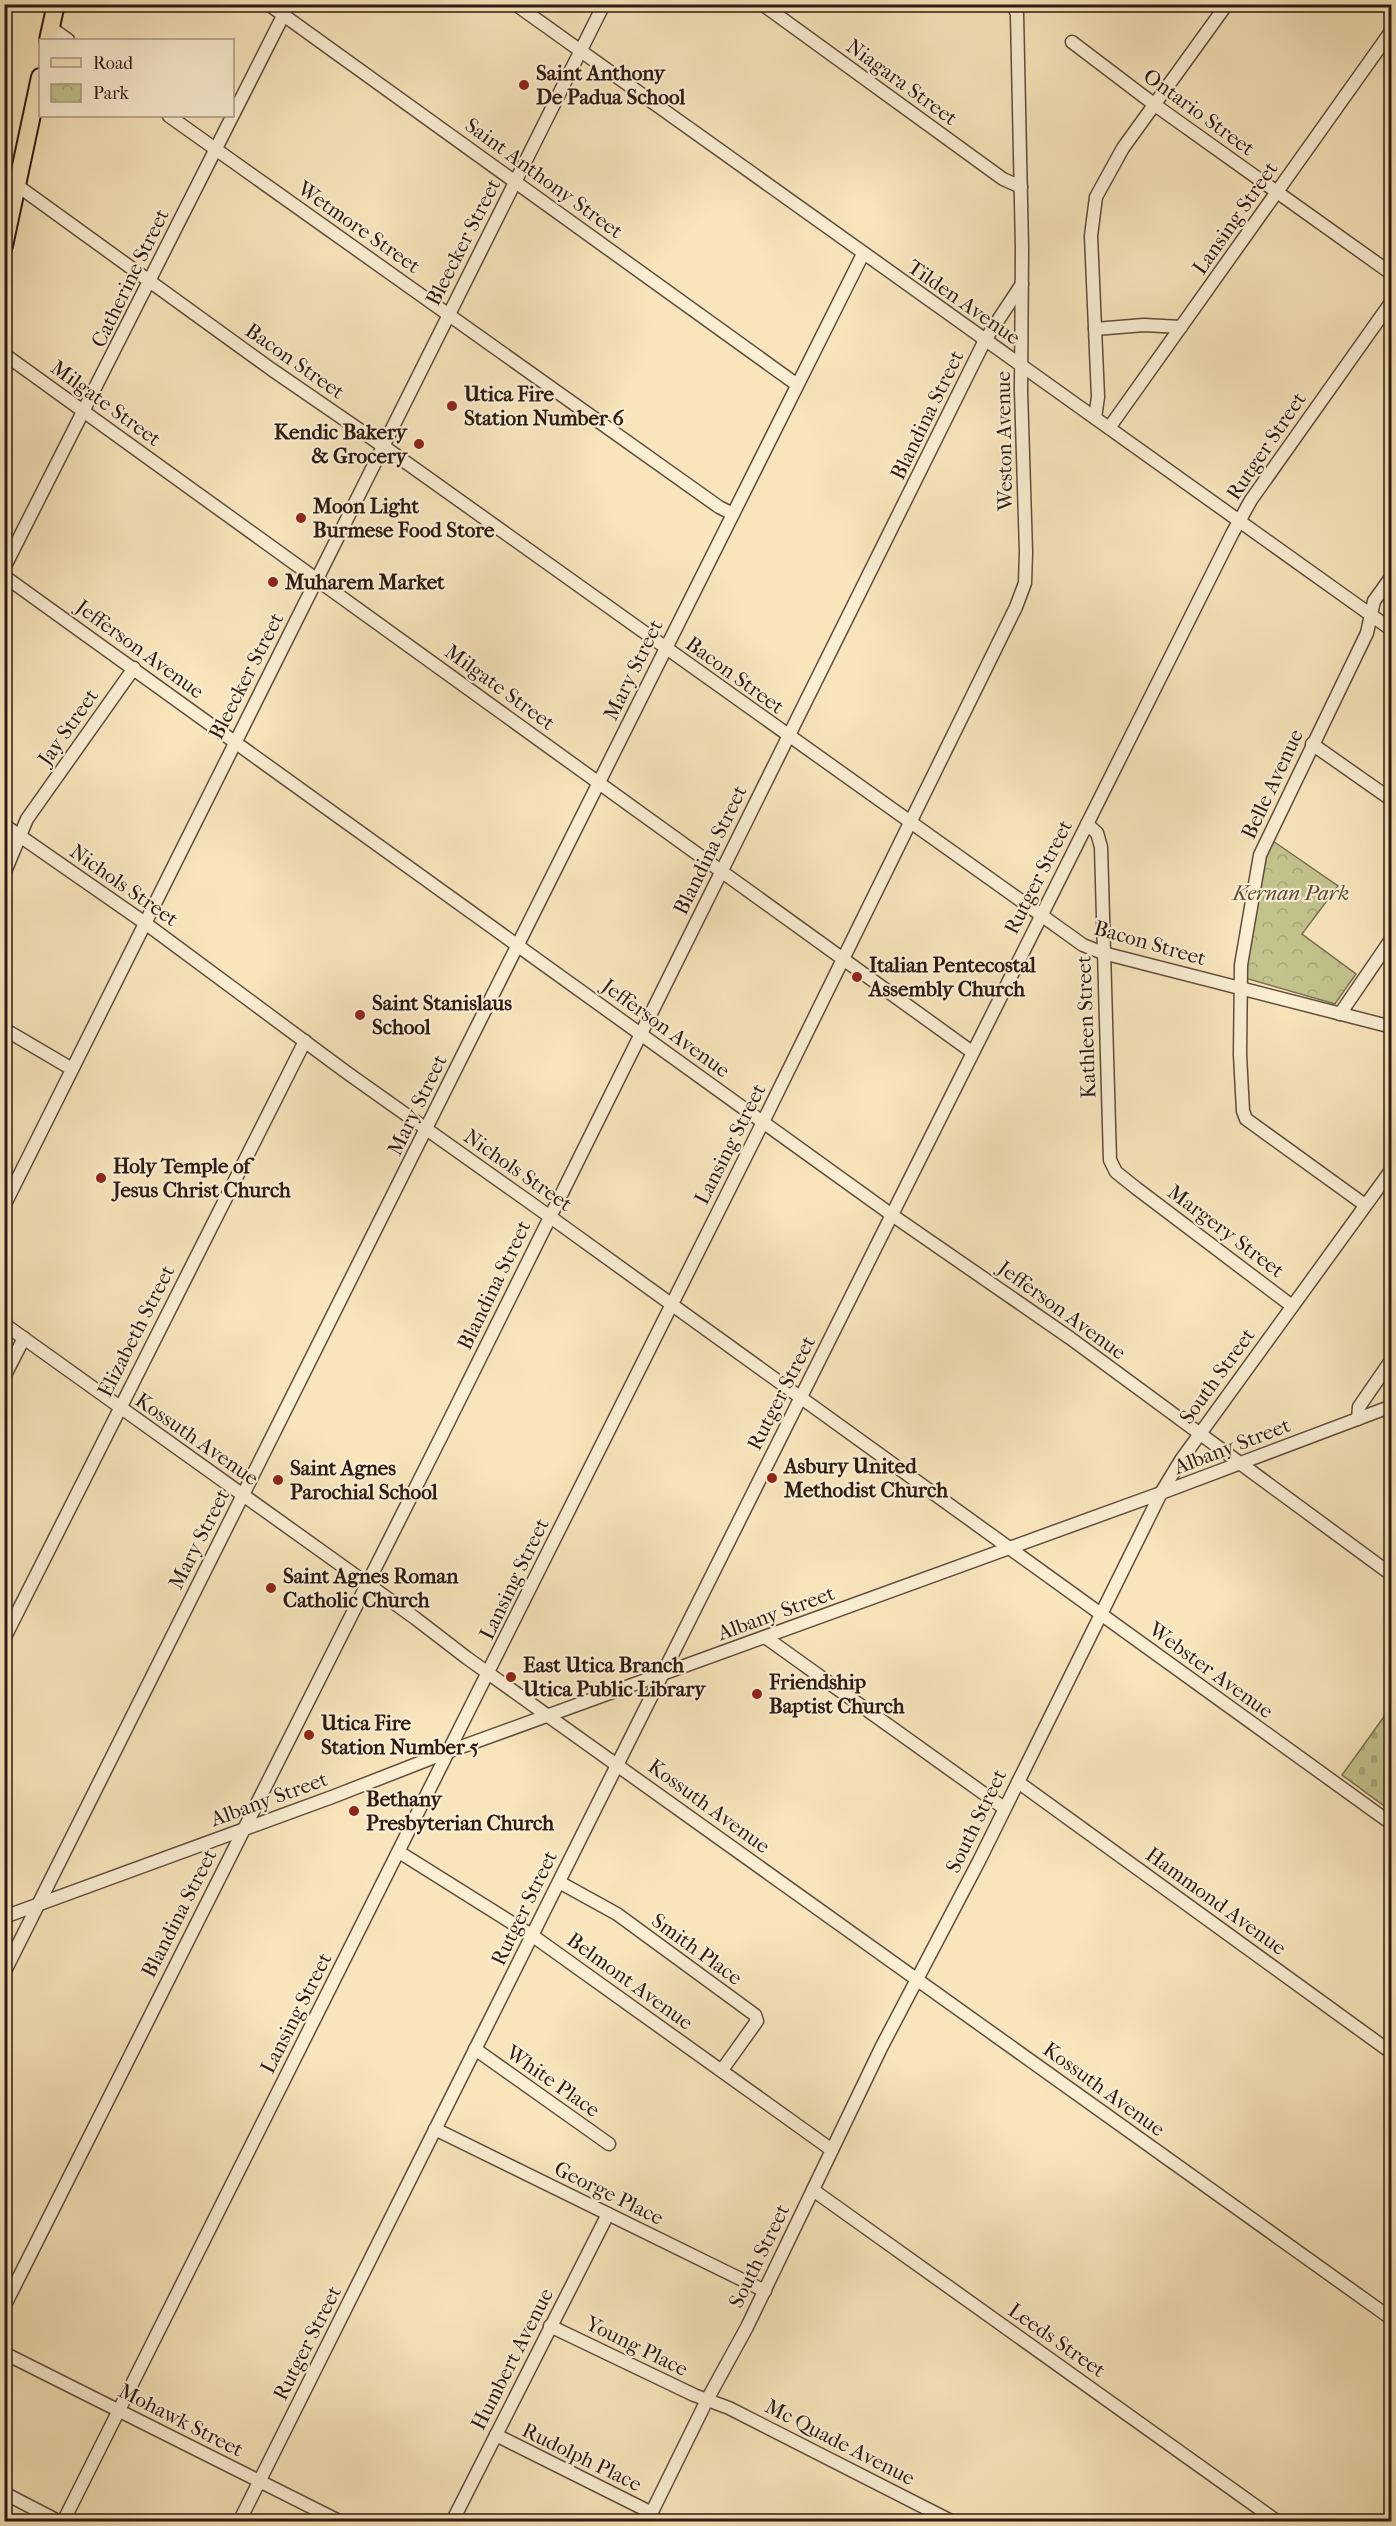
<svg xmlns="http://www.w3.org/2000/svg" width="1396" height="2526" font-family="'IM FELL French Canon',serif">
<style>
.cemetery{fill:url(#cemetery-stones);stroke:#786e50;stroke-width:1.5}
.park{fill:url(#park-crowns);stroke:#786e50;stroke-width:1.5}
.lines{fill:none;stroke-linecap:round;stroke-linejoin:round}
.minor-casing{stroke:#604d3d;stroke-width:15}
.major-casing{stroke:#2d1a13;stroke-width:20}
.minor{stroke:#faeed3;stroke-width:12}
.major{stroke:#f8e5bc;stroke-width:16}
.poi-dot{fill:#8f2418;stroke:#faeed3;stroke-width:2}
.labels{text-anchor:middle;stroke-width:4.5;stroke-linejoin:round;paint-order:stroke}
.poi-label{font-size:21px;font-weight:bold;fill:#2d1a13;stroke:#faeed3;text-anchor:start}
.street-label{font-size:21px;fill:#2d1a13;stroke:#faeed3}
.park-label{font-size:21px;font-style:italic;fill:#5a4d38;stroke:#faeed3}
</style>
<defs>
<pattern id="cemetery-stones" width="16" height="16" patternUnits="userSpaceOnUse" patternTransform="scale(1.5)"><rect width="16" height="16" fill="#c2c38d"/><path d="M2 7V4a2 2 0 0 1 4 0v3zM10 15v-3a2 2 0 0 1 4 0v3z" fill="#a7a779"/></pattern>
<pattern id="park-crowns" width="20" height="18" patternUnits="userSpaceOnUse" patternTransform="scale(1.5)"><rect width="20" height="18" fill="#c2c38d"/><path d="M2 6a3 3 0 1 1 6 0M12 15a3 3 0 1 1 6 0" fill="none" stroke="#a7a779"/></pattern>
</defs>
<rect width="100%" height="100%" fill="#f8e5bc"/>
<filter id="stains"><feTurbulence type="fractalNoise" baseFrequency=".00333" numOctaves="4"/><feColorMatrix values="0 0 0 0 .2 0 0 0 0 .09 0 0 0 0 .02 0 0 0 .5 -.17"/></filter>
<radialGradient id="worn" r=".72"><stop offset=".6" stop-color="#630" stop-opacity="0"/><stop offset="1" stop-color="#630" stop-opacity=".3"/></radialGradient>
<path class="cemetery" d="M1391,1707L1392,1708L1391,1811L1342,1775Z"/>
<path class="park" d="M1273,841L1338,886L1302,934L1356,974L1335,1004L1245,978L1264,862Z"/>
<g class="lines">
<g class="minor-casing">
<g id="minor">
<path d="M268,4L796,384"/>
<path d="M515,4L1392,630"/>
<path d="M762,4L1003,179L1021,187"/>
<path d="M51,28L68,40"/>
<path d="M1072,42L1155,105L1392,274"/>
<path d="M169,116L719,507L733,514"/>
<path d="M18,186L271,369L383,446L1083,945L1103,953L1392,1027"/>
<path d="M1095,329L1144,325L1181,327"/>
<path d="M4,354L972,1052"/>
<path d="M1095,418L1098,397L1091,236L1096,197L1123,148L1227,4"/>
<path d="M1109,428L1392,30"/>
<path d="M4,568L289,4"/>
<path d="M4,576L892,1215L1070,1338L1392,1575"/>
<path d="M1312,744L1392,800"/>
<path d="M1087,824L1097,833L1101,847L1110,1160L1116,1172L1136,1188L1292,1306"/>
<path d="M4,825L145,923L346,1072L549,1216L1392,1824"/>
<path d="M4,874L27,819L134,668"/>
<path d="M1340,1014L1392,938"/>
<path d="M4,1029L72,1069"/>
<path d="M1365,1205L1246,1119L1243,1111L1240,1055L1241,965L1260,855L1367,633L1374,601L1392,576"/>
<path d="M4,1206L604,4"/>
<path d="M4,1324L415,1618L467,1658L1392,2319"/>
<path d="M4,1377L24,1338"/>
<path d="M1358,1419L1359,1407L1392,1359"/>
<path d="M765,1637L1004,1808"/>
<path d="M4,1639L305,1041"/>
<path d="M1018,1782L1392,2053"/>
<path d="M399,1852L533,1936L832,2150"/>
<path d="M559,1882L617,1914L755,2015L757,2021L722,2070"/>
<path d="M4,1917L332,1797L450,1751L1161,1493L1392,1406"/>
<path d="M4,1973L863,254"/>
<path d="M475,2049L609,2144"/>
<path d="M435,2129L765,2291"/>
<path d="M813,2190L1278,2522"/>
<path d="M4,2307L443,1433L985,340L1022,284"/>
<path d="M550,2326L694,2395L729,2408L953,2522"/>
<path d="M4,2353L341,2522"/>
<path d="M496,2435L652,2513"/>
<path d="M4,2493L60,2522"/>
<path d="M63,2522L763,1122L1016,607L1025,583L1026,552L1021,390L1022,249L1017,14L1013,4"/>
<path d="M239,2522L1232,534L1251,500L1392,301"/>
<path d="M452,2522L608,2214"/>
<path d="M647,2522L707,2400L747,2327L881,2048L979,1861L1161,1493L1181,1460L1392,1169"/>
</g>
</g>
<g class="major-casing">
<g id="major">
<path d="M48,40L56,4"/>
<path d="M4,246L40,77"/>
</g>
</g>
<use href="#minor" class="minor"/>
<use href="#major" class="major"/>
</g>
<g class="poi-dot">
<circle cx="524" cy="85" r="6"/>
<circle cx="452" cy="406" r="6"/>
<circle cx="419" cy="444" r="6"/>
<circle cx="301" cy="518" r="6"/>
<circle cx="273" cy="582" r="6"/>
<circle cx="857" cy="977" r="6"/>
<circle cx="360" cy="1015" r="6"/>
<circle cx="101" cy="1178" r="6"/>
<circle cx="772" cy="1478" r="6"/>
<circle cx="278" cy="1480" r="6"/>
<circle cx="271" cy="1588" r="6"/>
<circle cx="511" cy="1677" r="6"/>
<circle cx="757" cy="1694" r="6"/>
<circle cx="309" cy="1735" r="6"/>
<circle cx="354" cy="1811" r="6"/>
</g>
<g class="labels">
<g class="poi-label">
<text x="536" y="80">Saint Anthony<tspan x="536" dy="24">De Padua School</tspan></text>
<text x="464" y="401">Utica Fire<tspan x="464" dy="24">Station Number 6</tspan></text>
<text x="407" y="439" text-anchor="end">Kendic Bakery<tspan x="407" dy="24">&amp; Grocery</tspan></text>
<text x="313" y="513">Moon Light<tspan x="313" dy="24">Burmese Food Store</tspan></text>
<text x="285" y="589">Muharem Market</text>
<text x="869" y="972">Italian Pentecostal<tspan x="869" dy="24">Assembly Church</tspan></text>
<text x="372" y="1010">Saint Stanislaus<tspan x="372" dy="24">School</tspan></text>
<text x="113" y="1173">Holy Temple of<tspan x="113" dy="24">Jesus Christ Church</tspan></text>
<text x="784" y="1473">Asbury United<tspan x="784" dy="24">Methodist Church</tspan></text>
<text x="290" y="1475">Saint Agnes<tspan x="290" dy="24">Parochial School</tspan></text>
<text x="283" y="1583">Saint Agnes Roman<tspan x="283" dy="24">Catholic Church</tspan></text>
<text x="523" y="1672">East Utica Branch<tspan x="523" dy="24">Utica Public Library</tspan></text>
<text x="769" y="1689">Friendship<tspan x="769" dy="24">Baptist Church</tspan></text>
<text x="321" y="1730">Utica Fire<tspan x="321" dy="24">Station Number 5</tspan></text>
<text x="366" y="1806">Bethany<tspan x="366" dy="24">Presbyterian Church</tspan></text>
</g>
<g class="street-label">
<text transform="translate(902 82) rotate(36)" y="7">Niagara Street</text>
<text transform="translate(1199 112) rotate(36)" y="7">Ontario Street</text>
<text transform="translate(544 178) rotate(36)" y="7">Saint Anthony Street</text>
<text transform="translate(1235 218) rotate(-55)" y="7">Lansing Street</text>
<text transform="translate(359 227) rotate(35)" y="7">Wetmore Street</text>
<text transform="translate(463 242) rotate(-63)" y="7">Bleecker Street</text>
<text transform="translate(130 278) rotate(-64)" y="7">Catherine Street</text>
<text transform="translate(964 302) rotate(35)" y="7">Tilden Avenue</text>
<text transform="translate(295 361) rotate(35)" y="7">Bacon Street</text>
<text transform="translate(106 403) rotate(36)" y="7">Milgate Street</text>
<text transform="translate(927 415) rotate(-64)" y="7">Blandina Street</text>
<text transform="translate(1004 441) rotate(-91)" y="7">Weston Avenue</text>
<text transform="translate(1266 446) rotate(-56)" y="7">Rutger Street</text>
<text transform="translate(140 649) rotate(36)" y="7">Jefferson Avenue</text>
<text transform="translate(633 670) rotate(-64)" y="7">Mary Street</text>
<text transform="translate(735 675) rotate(36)" y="7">Bacon Street</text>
<text transform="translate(246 676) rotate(-63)" y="7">Bleecker Street</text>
<text transform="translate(500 687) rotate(36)" y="7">Milgate Street</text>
<text transform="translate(68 727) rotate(-55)" y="7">Jay Street</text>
<text transform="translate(1272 784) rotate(-65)" y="7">Belle Avenue</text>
<text transform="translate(710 850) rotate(-64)" y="7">Blandina Street</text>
<text transform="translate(1038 877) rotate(-63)" y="7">Rutger Street</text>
<text transform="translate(124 885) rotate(35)" y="7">Nichols Street</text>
<text transform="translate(1150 943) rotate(16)" y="7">Bacon Street</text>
<text transform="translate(1086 1027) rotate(-92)" y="7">Kathleen Street</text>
<text transform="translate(666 1028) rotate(36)" y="7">Jefferson Avenue</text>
<text transform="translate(417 1105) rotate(-64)" y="7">Mary Street</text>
<text transform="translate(730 1144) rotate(-63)" y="7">Lansing Street</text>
<text transform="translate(518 1170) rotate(35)" y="7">Nichols Street</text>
<text transform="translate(1226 1231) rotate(37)" y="7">Margery Street</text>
<text transform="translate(494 1285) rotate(-64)" y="7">Blandina Street</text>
<text transform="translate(1062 1310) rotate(36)" y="7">Jefferson Avenue</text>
<text transform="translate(136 1331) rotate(-63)" y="7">Elizabeth Street</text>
<text transform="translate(1217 1376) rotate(-54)" y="7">South Street</text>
<text transform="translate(781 1393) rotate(-63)" y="7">Rutger Street</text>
<text transform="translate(197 1439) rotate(35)" y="7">Kossuth Avenue</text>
<text transform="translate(1232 1446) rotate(-21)" y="7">Albany Street</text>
<text transform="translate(199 1539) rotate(-63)" y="7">Mary Street</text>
<text transform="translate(514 1579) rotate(-64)" y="7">Lansing Street</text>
<text transform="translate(776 1613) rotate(-20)" y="7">Albany Street</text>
<text transform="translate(1211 1670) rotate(36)" y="7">Webster Avenue</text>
<text transform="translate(269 1799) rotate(-20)" y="7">Albany Street</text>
<text transform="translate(709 1806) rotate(36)" y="7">Kossuth Avenue</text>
<text transform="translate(976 1821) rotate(-64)" y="7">South Street</text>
<text transform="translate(1216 1901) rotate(36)" y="7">Hammond Avenue</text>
<text transform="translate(524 1908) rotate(-64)" y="7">Rutger Street</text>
<text transform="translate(179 1913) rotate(-63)" y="7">Blandina Street</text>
<text transform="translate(697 1949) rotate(36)" y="7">Smith Place</text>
<text transform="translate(630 1981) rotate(36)" y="7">Belmont Avenue</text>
<text transform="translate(296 2013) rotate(-63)" y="7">Lansing Street</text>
<text transform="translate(553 2081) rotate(35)" y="7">White Place</text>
<text transform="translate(1104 2089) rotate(36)" y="7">Kossuth Avenue</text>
<text transform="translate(609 2193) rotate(26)" y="7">George Place</text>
<text transform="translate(759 2256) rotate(-64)" y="7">South Street</text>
<text transform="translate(1057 2340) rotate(35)" y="7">Leeds Street</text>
<text transform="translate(307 2343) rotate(-63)" y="7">Rutger Street</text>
<text transform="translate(637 2346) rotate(26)" y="7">Young Place</text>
<text transform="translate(512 2359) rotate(-63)" y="7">Humbert Avenue</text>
<text transform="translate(181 2420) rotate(27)" y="7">Mohawk Street</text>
<text transform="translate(840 2442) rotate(27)" y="7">Mc Quade Avenue</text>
<text transform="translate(582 2457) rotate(26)" y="7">Rudolph Place</text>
</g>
<g class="park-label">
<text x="1291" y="900">Kernan Park</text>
</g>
</g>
<rect width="1396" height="2526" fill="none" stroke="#f8e5bc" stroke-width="24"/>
<rect x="6" y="6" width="1384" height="2514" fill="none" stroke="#2d1a13" stroke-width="3"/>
<rect x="12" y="12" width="1372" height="2502" fill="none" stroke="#2d1a13" stroke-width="1.5"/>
<rect x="39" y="39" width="195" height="78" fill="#faeed3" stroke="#a89986" stroke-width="1.5"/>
<rect x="51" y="58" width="30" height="9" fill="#f8e5bc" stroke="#a89986" stroke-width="1.5"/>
<text x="93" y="69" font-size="18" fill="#2d1a13">Road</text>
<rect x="51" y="84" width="30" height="18" fill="url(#park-crowns)" stroke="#a89986" stroke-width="1.5"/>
<text x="93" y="99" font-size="18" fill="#2d1a13">Park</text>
<rect width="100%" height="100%" filter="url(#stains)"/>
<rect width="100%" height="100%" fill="url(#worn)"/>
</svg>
